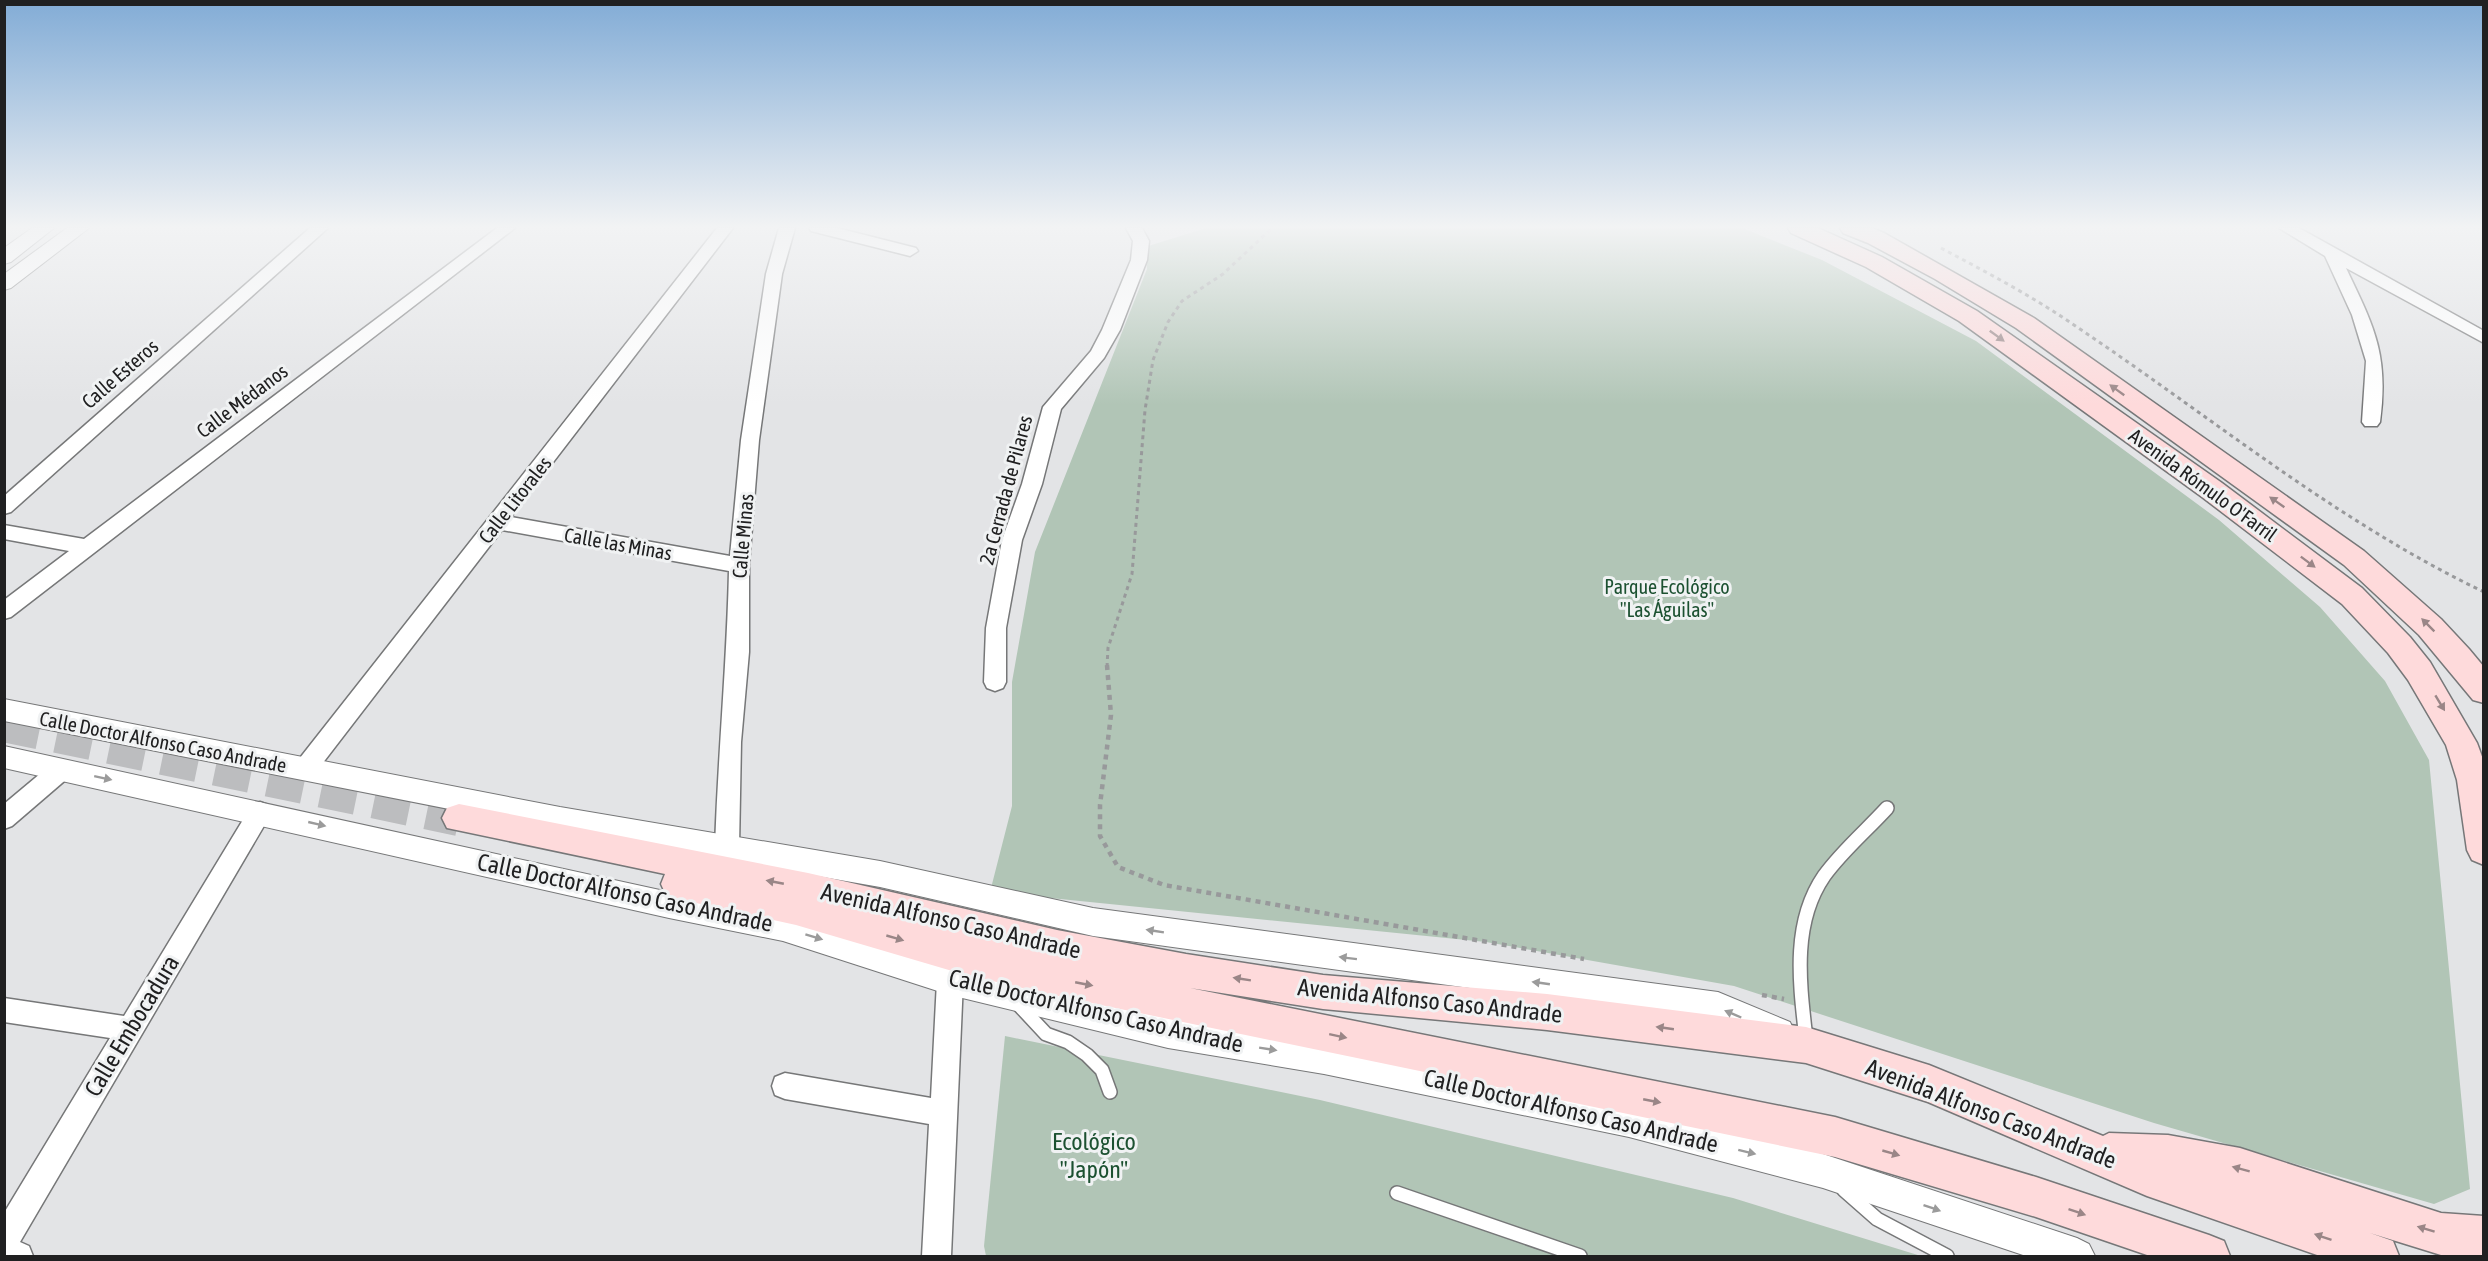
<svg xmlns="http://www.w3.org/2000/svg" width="2488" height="1261" font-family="'Asap Condensed',sans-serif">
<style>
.green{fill:#b1c5b6}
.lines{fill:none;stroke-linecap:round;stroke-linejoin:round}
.secondary-tunnel{stroke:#bcbdbf;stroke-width:36;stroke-dasharray:36 18;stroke-linecap:butt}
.service-casing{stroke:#767778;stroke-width:16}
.minor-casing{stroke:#767778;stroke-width:3}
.tertiary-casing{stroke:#767778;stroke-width:2}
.secondary-casing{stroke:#767778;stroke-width:3}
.path-far1{stroke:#98999b;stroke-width:3;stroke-dasharray:4 4;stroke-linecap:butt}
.path{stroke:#98999b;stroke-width:4.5;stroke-dasharray:5 5;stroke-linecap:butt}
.service{stroke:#fff;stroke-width:13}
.minor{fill:#fff;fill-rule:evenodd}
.tertiary{fill:#fff;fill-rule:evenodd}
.secondary{fill:#fedadb;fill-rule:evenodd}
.oneway{fill:#9a8687}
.oneway2{fill:#9b9b9b}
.labels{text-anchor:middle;stroke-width:6;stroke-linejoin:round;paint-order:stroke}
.street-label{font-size:20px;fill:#202021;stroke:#f0f2f3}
.park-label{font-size:20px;fill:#1c5131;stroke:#f0f2f3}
.near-street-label{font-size:24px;fill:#202021;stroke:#f0f2f3}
.near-park-label{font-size:24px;fill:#1c5131;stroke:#f0f2f3}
</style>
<rect width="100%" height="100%" fill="#e3e4e6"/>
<g class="green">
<path d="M1206,228H1742L1822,260L1976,341L2219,520L2320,607L2385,681L2429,760L2470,1189L2434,1204L2154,1123L1734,986L1486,942L990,892L1012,806V682L1035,552L1147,269L1145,247Z"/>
<path d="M1005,1036L1320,1100L1733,1198L1921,1256H986L984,1246Z"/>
</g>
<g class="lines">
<path class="secondary-tunnel" d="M4,724L459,818"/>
<g class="service-casing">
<g id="service">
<path d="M1018,1004L1046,1034L1068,1042L1087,1055L1102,1070L1110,1092"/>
<path d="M1806,1039C1800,985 1791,924 1824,876C1842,851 1866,831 1887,808"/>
<path d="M1844,1190L1877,1219L1947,1256"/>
<path d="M1397,1193L1580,1256"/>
</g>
</g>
<g class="minor-casing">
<g id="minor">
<path d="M310,228H328L11,512L4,514V496Z"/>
<path d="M497,228H515L11,617L4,619V600L69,551L4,539V525L84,539Z"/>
<path d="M717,228H733L511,517L730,556L741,440L766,274L779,228H795L782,274L759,440L749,565V652L741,742L739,847L735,854L727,857L719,854L715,847C718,755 727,663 729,571L502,530L312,777L304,779L296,777L293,770L296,763Z"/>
<path d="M809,228H837L916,248L918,251L910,256L811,231Z"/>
<path d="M1126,228H1142L1149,241L1147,260L1120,330L1104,358L1061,409L1042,484L1022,540L1006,628V682L1003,688L995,691L987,688L984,682L986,628L1002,540L1022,484L1043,407L1091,351L1102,330L1131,260L1133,241Z"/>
<path d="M2279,228H2299L2484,331V343L2346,268C2374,327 2389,354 2380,422L2377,426H2365L2362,422L2366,361L2352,315L2325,256Z"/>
<path d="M61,761L69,763L72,770L69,777L12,826L4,829V804L53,763Z"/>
<path d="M260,802L268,805L272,812L268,819L20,1242L29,1246L33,1256H4V1213L110,1038L4,1022V998L124,1016L252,805Z"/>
<path d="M950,969L959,973L963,981L951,1256H922L929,1124L785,1099L775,1095L772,1086L775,1077L785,1073L931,1098L937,981L941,973Z"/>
</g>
</g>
<g class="tertiary-casing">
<g id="tertiary">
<path d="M32,228H54L11,262L4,264V248Z"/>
<path d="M67,228H89L11,288L4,290V274Z"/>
<path d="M4,699L560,807L880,861L1093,908L1718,992L1790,1022L1795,1033L1790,1044L1779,1048L1716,1022L1093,936L880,887L560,831L4,721Z"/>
<path d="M4,746L669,892L783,913L950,967L1168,1018L1324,1042L1629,1103L1823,1154L2077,1238L2089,1244L2095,1256H2026L1823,1188L1629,1137L1324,1074L1168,1048L950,995L783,941L669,918L4,768Z"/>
</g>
</g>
<g class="secondary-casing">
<g id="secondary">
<path d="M1788,228H1818L1882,257L1977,311L2222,483L2362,588L2410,637L2430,662L2477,743L2484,762V865L2472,860L2467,850L2457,780L2446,745L2408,680L2388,653L2342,604L2202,497L1959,321L1866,267L1791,233Z"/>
<path d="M1840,228H1872L1884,233L2034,318L2364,551L2441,619L2469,649L2484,667V703L2473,700L2419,635L2344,565L2016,328L1935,279L1868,243L1843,233Z"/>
<path d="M459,804L808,873L1057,930L1186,954L1323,975L1547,994L1806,1027L1929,1065L2103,1136L2109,1133L2168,1135L2240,1148L2441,1213L2484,1216V1256L2441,1255L2370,1233L2393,1241L2399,1256H2320L2147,1196L1928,1102L1806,1063L1547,1030L1323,1009L1190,988L1835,1117L2036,1177L2209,1235L2224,1241L2230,1256H2150L2036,1217L1835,1157L1043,993L959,973L796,925L678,899L666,895L661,884L665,874L447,828L442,818L447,808Z"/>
</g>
</g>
<g class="path-far1">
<path d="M1941,248C1986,272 2032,296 2074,325C2210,416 2336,521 2484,592"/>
<path d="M1107,667L1108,648L1132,574L1145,410L1153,360L1168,322L1182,301L1223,274L1272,228"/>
</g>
<g class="path">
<path d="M1107,665L1111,715L1100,805V836L1118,867L1164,885L1584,959"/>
<path d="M1762,995L1784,999"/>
</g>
<use href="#service" class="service"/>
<use href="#minor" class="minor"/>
<use href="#tertiary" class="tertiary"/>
<use href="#secondary" class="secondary"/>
</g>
<defs><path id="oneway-solid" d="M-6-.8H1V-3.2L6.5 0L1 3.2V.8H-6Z" transform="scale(1.5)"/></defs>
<g class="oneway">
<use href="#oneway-solid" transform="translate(1997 336) rotate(36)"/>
<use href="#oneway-solid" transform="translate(2117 390) rotate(-144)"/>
<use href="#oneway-solid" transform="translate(2277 502) rotate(-145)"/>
<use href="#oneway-solid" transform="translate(2308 562) rotate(37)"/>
<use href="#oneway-solid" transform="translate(2428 625) rotate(-135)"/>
<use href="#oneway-solid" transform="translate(2440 703) rotate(59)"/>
<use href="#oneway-solid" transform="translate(775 882) rotate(-169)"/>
<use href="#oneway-solid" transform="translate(895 938) rotate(16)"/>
<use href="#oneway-solid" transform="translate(1242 979) rotate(-171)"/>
<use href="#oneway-solid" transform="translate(1084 984) rotate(11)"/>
<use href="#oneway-solid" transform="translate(1665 1028) rotate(-172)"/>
<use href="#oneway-solid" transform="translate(1338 1036) rotate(12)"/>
<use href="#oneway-solid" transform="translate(1652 1101) rotate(11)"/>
<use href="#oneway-solid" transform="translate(1891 1153) rotate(16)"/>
<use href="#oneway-solid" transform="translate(2241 1169) rotate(-165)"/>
<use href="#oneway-solid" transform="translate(2077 1212) rotate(19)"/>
<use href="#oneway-solid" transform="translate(2426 1229) rotate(-163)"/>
<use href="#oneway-solid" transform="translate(2323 1237) rotate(-161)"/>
</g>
<g class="oneway2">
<use href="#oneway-solid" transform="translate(103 778) rotate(12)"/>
<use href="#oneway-solid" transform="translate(317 824) rotate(13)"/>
<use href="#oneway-solid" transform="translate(1155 931) rotate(-171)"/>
<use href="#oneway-solid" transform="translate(814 937) rotate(17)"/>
<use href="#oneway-solid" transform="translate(1348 958) rotate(-173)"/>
<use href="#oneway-solid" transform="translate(1541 983) rotate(-172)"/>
<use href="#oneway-solid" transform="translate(1733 1014) rotate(-157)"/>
<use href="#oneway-solid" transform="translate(1268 1049) rotate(9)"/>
<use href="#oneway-solid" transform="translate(1747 1152) rotate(14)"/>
<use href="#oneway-solid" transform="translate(1932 1208) rotate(19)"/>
</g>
<linearGradient id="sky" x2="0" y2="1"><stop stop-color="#82acd6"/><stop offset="0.56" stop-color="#f2f3f4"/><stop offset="1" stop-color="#f2f3f4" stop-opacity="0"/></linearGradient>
<rect width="2488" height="405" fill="url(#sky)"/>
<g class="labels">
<g class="street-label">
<text transform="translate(120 374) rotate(-41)" y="7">Calle Esteros</text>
<text transform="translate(242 401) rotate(-37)" y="7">Calle Médanos</text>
<text transform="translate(2203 485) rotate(36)" y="7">Avenida Rómulo O'Farril</text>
<text transform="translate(1006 490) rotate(-75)" y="7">2a Cerrada de Pilares</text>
<text transform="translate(515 500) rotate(-52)" y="7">Calle Litorales</text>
<text transform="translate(743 536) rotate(-85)" y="7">Calle Minas</text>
<text transform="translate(618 544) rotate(10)" y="7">Calle las Minas</text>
<text transform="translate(163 742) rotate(11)" y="7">Calle Doctor Alfonso Caso Andrade</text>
</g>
<g class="park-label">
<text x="1667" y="594">Parque Ecológico<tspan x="1667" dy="23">"Las Águilas"</tspan></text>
</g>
<g class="near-street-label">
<text transform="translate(625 893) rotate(12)" y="8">Calle Doctor Alfonso Caso Andrade</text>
<text transform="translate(951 921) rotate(13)" y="8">Avenida Alfonso Caso Andrade</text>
<text transform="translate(1430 1001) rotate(6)" y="8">Avenida Alfonso Caso Andrade</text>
<text transform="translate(1096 1011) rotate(13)" y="8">Calle Doctor Alfonso Caso Andrade</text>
<text transform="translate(132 1026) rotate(-59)" y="8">Calle Embocadura</text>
<text transform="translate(1571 1111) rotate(13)" y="8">Calle Doctor Alfonso Caso Andrade</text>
<text transform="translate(1991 1114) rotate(21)" y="8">Avenida Alfonso Caso Andrade</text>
</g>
<g class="near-park-label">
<text x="1094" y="1150">Ecológico<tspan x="1094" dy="28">"Japón"</tspan></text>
</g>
</g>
<rect width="2488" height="1261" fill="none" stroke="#202021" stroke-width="12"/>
</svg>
